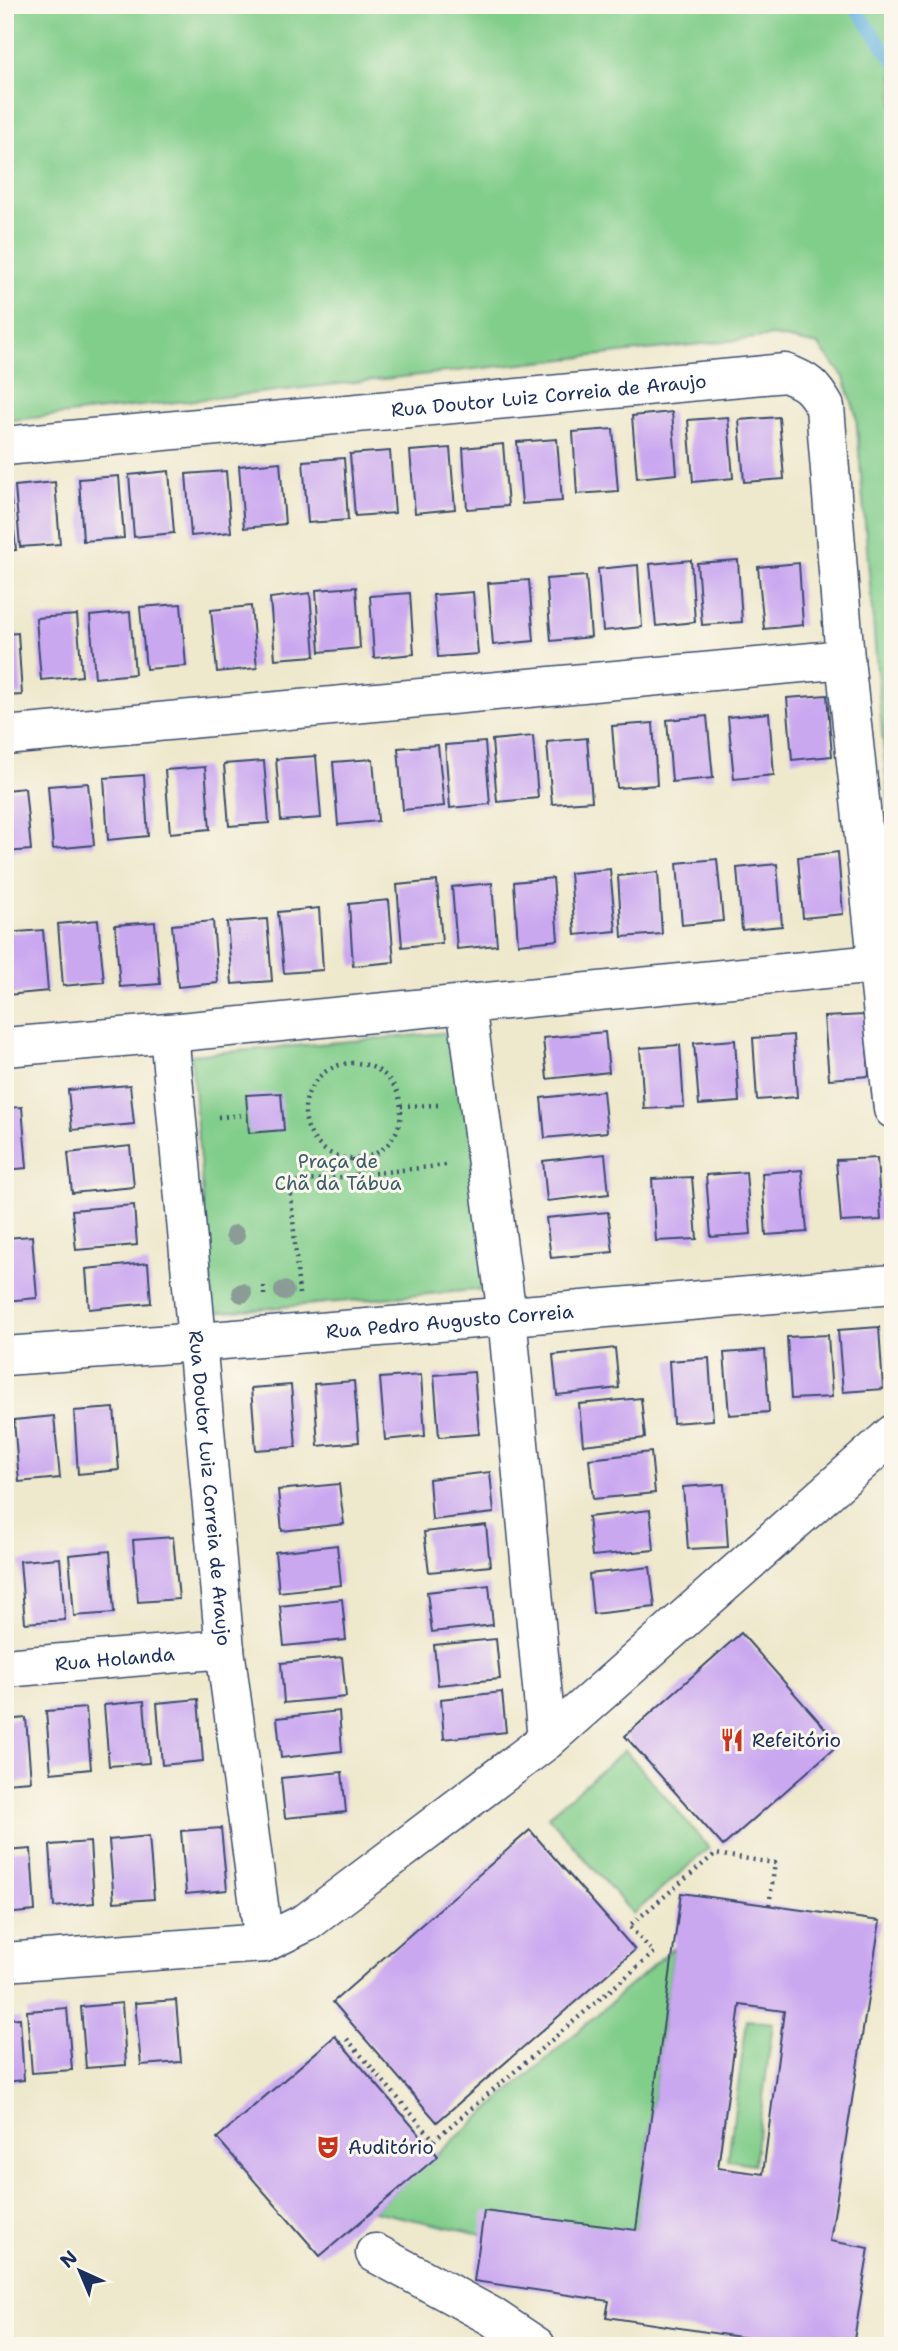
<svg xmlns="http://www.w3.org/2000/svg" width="898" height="2351" font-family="'Shantell Sans',sans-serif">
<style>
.green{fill:#81cd8a;stroke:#4e7e74;stroke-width:2}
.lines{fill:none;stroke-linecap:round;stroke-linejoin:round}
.stream{stroke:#66b3df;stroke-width:12}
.building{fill:#caa8f0;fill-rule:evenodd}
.minor-casing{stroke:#3b4b6e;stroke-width:41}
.path{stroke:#3b4b6e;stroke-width:4.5;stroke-dasharray:2 5;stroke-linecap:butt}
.minor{stroke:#fff;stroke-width:38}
.tree{fill:#8b9c97}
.labels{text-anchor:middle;stroke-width:6;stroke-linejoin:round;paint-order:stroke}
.street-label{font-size:19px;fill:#1b2f5e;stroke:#fbf7ec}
.park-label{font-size:19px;fill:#3a5e6b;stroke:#fbf7ec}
.poi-label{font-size:19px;fill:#1b2f5e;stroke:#fbf7ec;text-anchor:start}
</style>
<rect width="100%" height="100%" fill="#fbf7ec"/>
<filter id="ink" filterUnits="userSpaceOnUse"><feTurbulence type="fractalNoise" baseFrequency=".0143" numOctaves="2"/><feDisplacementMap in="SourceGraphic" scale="14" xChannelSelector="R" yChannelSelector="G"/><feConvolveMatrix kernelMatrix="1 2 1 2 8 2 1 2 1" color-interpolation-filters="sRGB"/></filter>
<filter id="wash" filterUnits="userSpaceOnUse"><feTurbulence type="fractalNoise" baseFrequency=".00686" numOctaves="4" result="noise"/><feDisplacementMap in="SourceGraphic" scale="28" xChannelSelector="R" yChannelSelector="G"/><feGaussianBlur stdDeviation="1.57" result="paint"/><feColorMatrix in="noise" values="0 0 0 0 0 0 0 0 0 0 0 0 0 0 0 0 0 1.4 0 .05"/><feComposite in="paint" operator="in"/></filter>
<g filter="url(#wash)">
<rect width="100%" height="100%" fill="#eee8cc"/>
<g class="green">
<path d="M5,5H893V863L856,415L844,377L818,345L774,336L5,421Z"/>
<path d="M464,1031L486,1289L213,1313L191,1055Z"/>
<path d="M625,1750L709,1848L633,1914L548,1816Z"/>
<path d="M674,1947L636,2230L481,2234L373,2211Z"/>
<path d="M747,2020L773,2023L754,2164L728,2160Z"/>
</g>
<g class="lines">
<path class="stream" d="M853,5L893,61"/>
</g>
<g id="blocks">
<g class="building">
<path d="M672,412L677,474L637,478L632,416Z"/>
<path d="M728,417L733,478L693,482L688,420Z"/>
<path d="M779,417L784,479L744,482L739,420Z"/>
<path d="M613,429L618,491L577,494L573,432Z"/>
<path d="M557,439L562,501L522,504L517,442Z"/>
<path d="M503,444L508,506L467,509L463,448Z"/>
<path d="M450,448L455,509L415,513L410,451Z"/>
<path d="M390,451L395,513L355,516L350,454Z"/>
<path d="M344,458L348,520L308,523L303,461Z"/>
<path d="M280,462L285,524L244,528L239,466Z"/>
<path d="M169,471L174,533L134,537L129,475Z"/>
<path d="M226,471L231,532L191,536L186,474Z"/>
<path d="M119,476L124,538L83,541L79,479Z"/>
<path d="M55,482L60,544L20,547L15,486Z"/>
<path d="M10,488L16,550L5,551V489Z"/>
<path d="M691,560L695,622L656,626L650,564Z"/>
<path d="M738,560L742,622L702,625L697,563Z"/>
<path d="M799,563L803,625L764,629L758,567Z"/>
<path d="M638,565L642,627L603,631L598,569Z"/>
<path d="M586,576L591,637L551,641L546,579Z"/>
<path d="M529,580L534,641L493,645L488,583Z"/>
<path d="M356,587L360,648L320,652L316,590Z"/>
<path d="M473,592L478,654L438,657L433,595Z"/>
<path d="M310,593L315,656L275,659L270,598Z"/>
<path d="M410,593L414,654L374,658L370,596Z"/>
<path d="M181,604L186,666L146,669L140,607Z"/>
<path d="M251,606L257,668L217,672L211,610Z"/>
<path d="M130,612L135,674L95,678L90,616Z"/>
<path d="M77,615L82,676L41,680L36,618Z"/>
<path d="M18,633L22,695L5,696V634Z"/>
<path d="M827,695L832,756L792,760L787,698Z"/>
<path d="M769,713L774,775L734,779L728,717Z"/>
<path d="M707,716L713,778L672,782L667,720Z"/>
<path d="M653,723L657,785L617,788L612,726Z"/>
<path d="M533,736L538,798L497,802L492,740Z"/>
<path d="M587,738L592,801L552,804L547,742Z"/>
<path d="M485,742L490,804L450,808L445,745Z"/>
<path d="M438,745L444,806L403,810L398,748Z"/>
<path d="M316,756L321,818L281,821L276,759Z"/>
<path d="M373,759L378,821L338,825L333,762Z"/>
<path d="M264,761L269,823L229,826L224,764Z"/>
<path d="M205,767L210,829L170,833L165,770Z"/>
<path d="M144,775L148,836L108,840L104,778Z"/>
<path d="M88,783L94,845L53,849L48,786Z"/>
<path d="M25,788L31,850L5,852V790Z"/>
<path d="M838,852L843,914L803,918L798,857Z"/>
<path d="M717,859L723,921L682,925L677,863Z"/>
<path d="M777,864L782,926L742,930L737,868Z"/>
<path d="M610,869L616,931L575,935L570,873Z"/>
<path d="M658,872L662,934L622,937L618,876Z"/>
<path d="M553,878L558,940L518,944L514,882Z"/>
<path d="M437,881L442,943L402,947L397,885Z"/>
<path d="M492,883L497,945L457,949L452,887Z"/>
<path d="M389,900L394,962L353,966L349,904Z"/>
<path d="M319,908L323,970L284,973L278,912Z"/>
<path d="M267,919L272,981L232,984L227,922Z"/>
<path d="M98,920L104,982L63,986L58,924Z"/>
<path d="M213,921L218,983L178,987L172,925Z"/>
<path d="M155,922L160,984L120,987L115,925Z"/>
<path d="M43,930L48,991L7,995L5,933Z"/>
<path d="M865,1015L869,1076L829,1079L824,1017Z"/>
<path d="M605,1032L609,1072L547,1079L543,1038Z"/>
<path d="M793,1035L797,1097L757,1100L753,1038Z"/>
<path d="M735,1040L739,1102L699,1105L694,1043Z"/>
<path d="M680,1045L684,1107L644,1109L640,1048Z"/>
<path d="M130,1085L134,1124L72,1130L68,1090Z"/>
<path d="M603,1091L607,1132L545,1138L541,1098Z"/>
<path d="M281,1093L284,1130L249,1133L246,1095Z"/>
<path d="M22,1107L27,1168L5,1170V1108Z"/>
<path d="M130,1146L134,1187L72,1193L68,1153Z"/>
<path d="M605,1154L609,1194L547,1201L543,1161Z"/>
<path d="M877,1158L881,1220L841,1222L836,1160Z"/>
<path d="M802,1170L807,1232L766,1235L762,1173Z"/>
<path d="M746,1172L751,1234L711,1237L706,1175Z"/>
<path d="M692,1177L697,1239L656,1241L652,1179Z"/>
<path d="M134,1205L137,1245L76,1250L72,1210Z"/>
<path d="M608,1212L613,1252L551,1258L546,1218Z"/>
<path d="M32,1236L37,1298L5,1301V1238Z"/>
<path d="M148,1263L151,1303L89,1309L86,1269Z"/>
<path d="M879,1327L883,1389L843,1392L838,1330Z"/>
<path d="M828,1335L832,1397L791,1399L787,1337Z"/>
<path d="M615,1348L619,1388L557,1395L553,1355Z"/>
<path d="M765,1350L769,1412L729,1415L724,1353Z"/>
<path d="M709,1358L713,1420L673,1423L669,1361Z"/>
<path d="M474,1372L479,1434L439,1437L434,1375Z"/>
<path d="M421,1375L425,1436L385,1440L380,1378Z"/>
<path d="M354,1381L359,1442L318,1446L314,1384Z"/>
<path d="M291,1385L296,1447L256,1450L251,1388Z"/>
<path d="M641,1398L645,1438L583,1445L579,1404Z"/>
<path d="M114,1408L119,1470L78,1474L74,1411Z"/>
<path d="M54,1416L60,1478L19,1482L14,1420Z"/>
<path d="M651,1452L655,1493L593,1499L589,1459Z"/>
<path d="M490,1472L494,1513L432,1520L429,1479Z"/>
<path d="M339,1484L344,1524L282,1531L278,1490Z"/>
<path d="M724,1484L728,1547L688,1549L683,1487Z"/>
<path d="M650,1510L654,1550L592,1556L588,1517Z"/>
<path d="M486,1525L490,1566L429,1572L424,1532Z"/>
<path d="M173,1537L179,1599L138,1602L133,1540Z"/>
<path d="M337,1545L341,1585L279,1592L275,1552Z"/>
<path d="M110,1551L114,1613L74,1616L69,1555Z"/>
<path d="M60,1558L65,1620L25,1623L20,1561Z"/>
<path d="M650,1567L655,1607L593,1614L589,1574Z"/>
<path d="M489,1585L493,1625L432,1632L427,1592Z"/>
<path d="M342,1599L346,1640L284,1646L280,1606Z"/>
<path d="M741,1633L839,1744L723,1846L625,1736Z"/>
<path d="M496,1639L500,1679L438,1685L434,1645Z"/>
<path d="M342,1657L346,1697L284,1703L281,1663Z"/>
<path d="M502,1692L506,1732L444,1739L441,1699Z"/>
<path d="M198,1699L203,1761L162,1765L157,1703Z"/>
<path d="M144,1701L149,1763L109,1766L104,1705Z"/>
<path d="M86,1708L91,1769L51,1773L46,1711Z"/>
<path d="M339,1711L342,1751L281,1758L277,1718Z"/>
<path d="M26,1718L31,1781L5,1783V1720Z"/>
<path d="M342,1772L346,1812L285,1818L281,1778Z"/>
<path d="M221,1828L227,1890L186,1894L181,1831Z"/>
<path d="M530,1830L635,1950L437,2122L333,2002Z"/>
<path d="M149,1836L154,1899L114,1902L109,1840Z"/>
<path d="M90,1842L94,1903L54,1907L50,1845Z"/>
<path d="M31,1849L35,1911L5,1914V1851Z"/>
<path d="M681,1893L880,1921L830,2241L869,2248L853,2346H801L606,2317L609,2301L474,2281L484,2211L636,2230ZM740,2005L784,2011L763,2174L718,2168Z"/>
<path d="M176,2000L181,2062L141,2065L135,2003Z"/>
<path d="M122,2003L126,2065L86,2068L81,2007Z"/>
<path d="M67,2008L72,2070L32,2073L27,2011Z"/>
<path d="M20,2018L24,2080L5,2082V2019Z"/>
<path d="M335,2036L438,2156L320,2256L217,2138Z"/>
</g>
</g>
</g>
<g filter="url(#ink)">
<use href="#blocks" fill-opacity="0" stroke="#3b4b6e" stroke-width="2"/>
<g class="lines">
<g class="minor-casing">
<g id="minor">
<path id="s1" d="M5,446L785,373C807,381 813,386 825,407L845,659L893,1109"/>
<path d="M5,736L845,659"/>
<path d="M466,1004L507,1316L547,1740"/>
<path id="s2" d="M169,1033L225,1649L264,1943"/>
<path d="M5,1047L169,1033L876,964"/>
<path id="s3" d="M5,1356L199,1342L893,1284"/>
<path id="s4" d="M5,1668L225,1649"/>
<path d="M5,1962L264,1943L307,1922L547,1740L893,1434"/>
<path d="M375,2253L491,2316L536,2346"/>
</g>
</g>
<g class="path">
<circle cx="353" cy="1111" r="48"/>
<path d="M401,1106L439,1105"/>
<path d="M218,1117L248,1115"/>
<path d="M353,1159L356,1175"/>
<path d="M264,1286V1297"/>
<path d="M299,1294L290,1183L446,1165"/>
<path d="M347,2039L434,2140L654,1953L629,1926L715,1854L775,1863L769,1906"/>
<path d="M769,2346L772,2341"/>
</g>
<use href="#minor" class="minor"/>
</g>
<g class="tree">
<circle cx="235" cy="1235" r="10"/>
<circle cx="284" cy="1291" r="10"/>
<circle cx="242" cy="1293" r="10"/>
</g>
</g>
<defs>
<g id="restaurant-bare" transform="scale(1.89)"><path d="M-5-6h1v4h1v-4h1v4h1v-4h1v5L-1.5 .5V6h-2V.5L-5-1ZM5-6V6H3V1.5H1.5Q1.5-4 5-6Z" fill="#c8321e" stroke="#fbf7ec" stroke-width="2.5" paint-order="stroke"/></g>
<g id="theatre-bare" transform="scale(1.89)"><path d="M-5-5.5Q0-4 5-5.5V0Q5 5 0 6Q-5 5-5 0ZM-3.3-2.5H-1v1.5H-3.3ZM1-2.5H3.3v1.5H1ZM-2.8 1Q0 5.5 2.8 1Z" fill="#c8321e" stroke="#fbf7ec" stroke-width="2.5" paint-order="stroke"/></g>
</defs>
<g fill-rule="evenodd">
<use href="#restaurant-bare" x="732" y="1740"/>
<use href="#theatre-bare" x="328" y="2147"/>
</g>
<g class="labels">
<g class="street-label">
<text dy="7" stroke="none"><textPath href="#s1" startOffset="546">Rua Doutor Luiz Correia de Araujo</textPath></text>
<text dy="7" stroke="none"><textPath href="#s3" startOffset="446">Rua Pedro Augusto Correia</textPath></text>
<text dy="7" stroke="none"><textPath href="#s2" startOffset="457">Rua Doutor Luiz Correia de Araujo</textPath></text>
<text dy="7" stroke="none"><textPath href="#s4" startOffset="110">Rua Holanda</textPath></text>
</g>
<g class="park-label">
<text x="338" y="1168">Praça de<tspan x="338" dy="22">Chã da Tábua</tspan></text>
</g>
<g class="poi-label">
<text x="752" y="1747">Refeitório</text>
<text x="348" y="2154">Auditório</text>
</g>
</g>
<rect width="898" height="2351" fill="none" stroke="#fbf7ec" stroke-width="28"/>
<g transform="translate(80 2271) rotate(316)" stroke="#fbf7ec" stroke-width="5" paint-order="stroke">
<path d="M0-5L12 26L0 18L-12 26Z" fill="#1b2f5e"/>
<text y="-10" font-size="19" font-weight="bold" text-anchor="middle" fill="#1b2f5e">N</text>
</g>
</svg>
